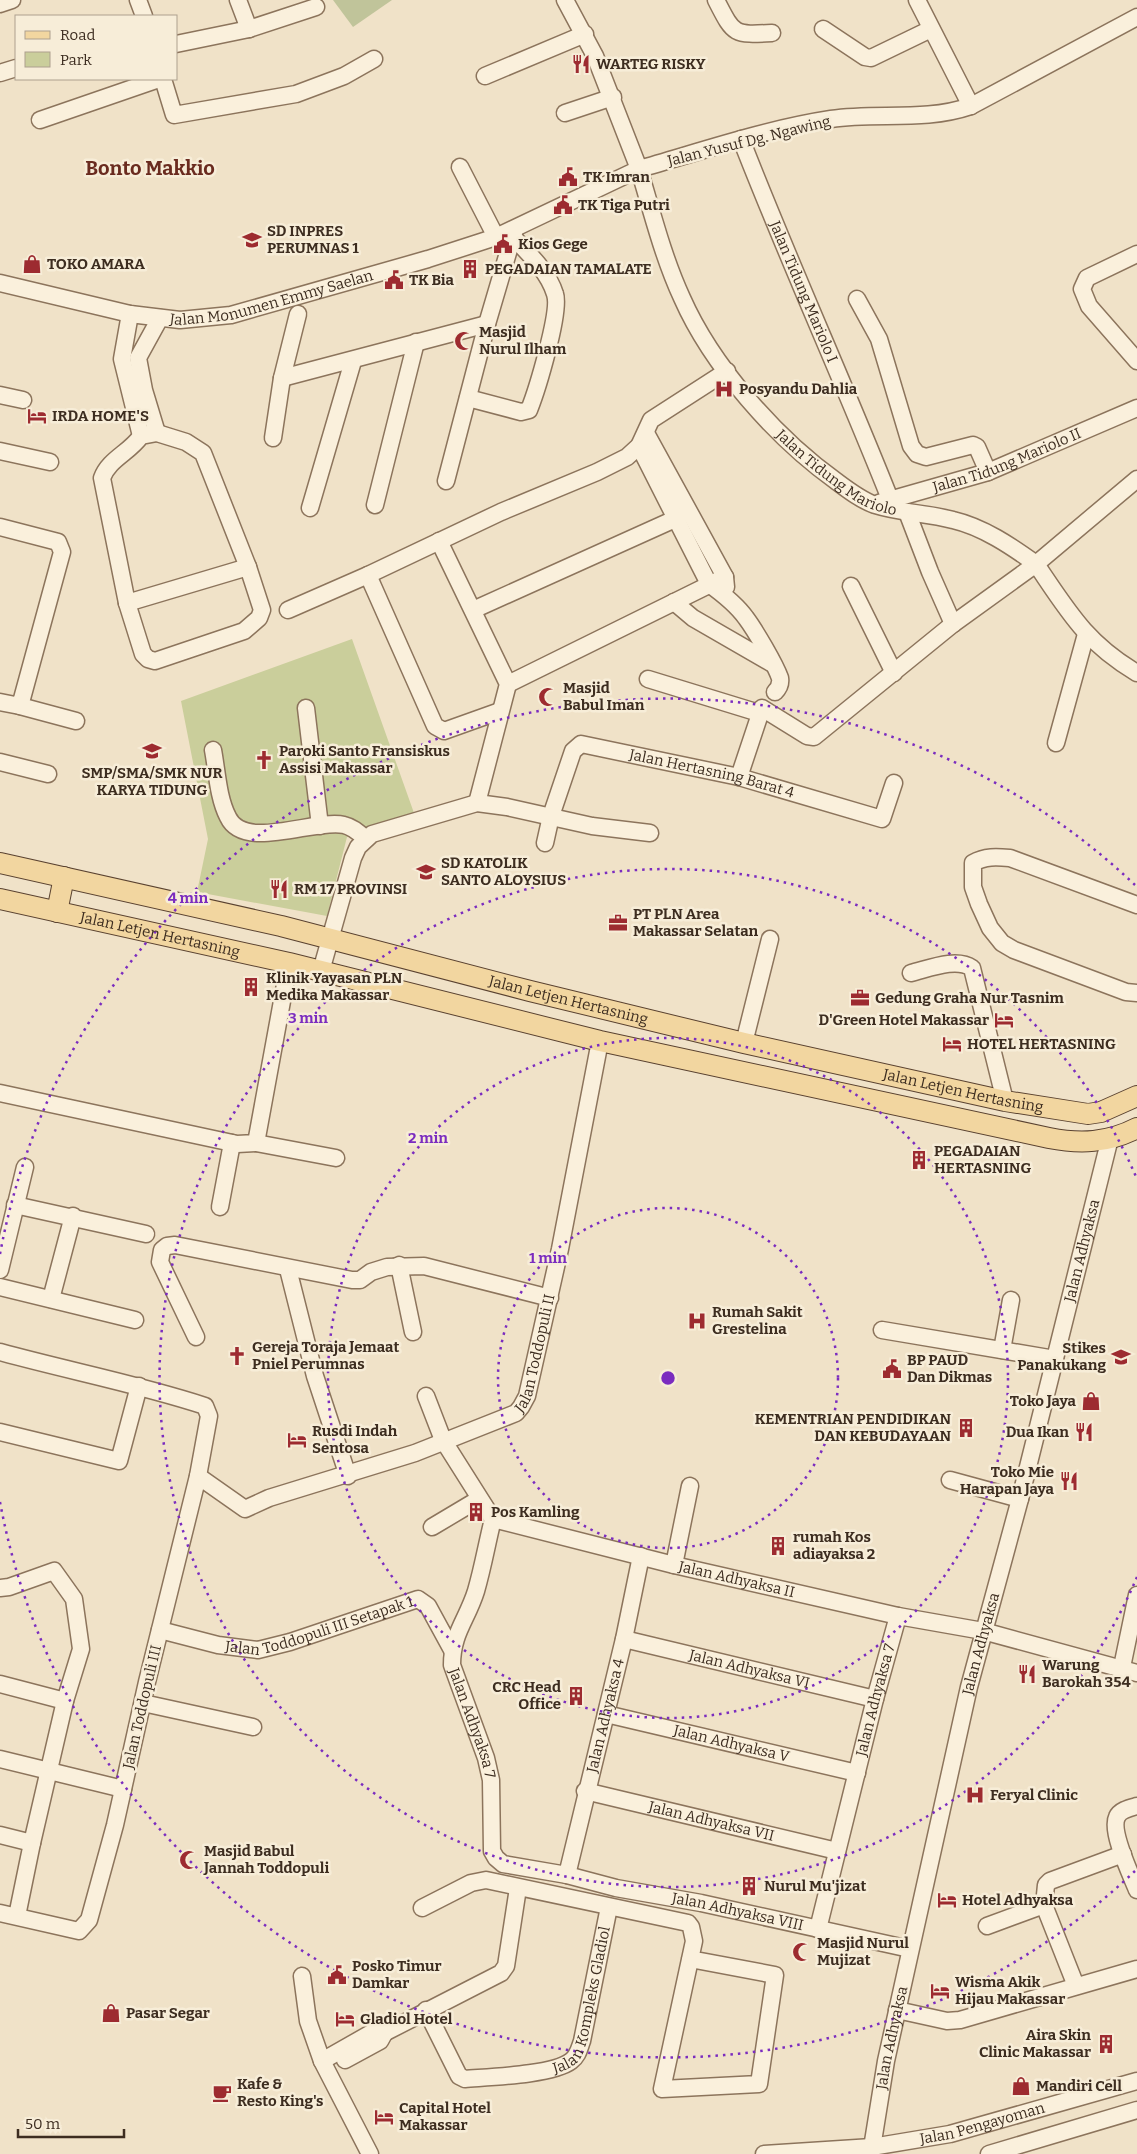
<svg xmlns="http://www.w3.org/2000/svg" width="1137" height="2154" font-family="Bitter,serif">
<style>
.green{fill:#cace9b}
.cemetery{fill:#c0c49a}
.lines{fill:none;stroke-linecap:round;stroke-linejoin:round}
.minor-casing{stroke:#8c745c;stroke-width:19}
.major-casing{stroke:#5a4230;stroke-width:22}
.minor{stroke:#faf0dc;stroke-width:16}
.major{stroke:#f2d6a0;stroke-width:20}
.ring{fill:none;stroke:#7b2cbf;stroke-width:2.5;stroke-dasharray:2.5 5}
.labels{text-anchor:middle;stroke-width:5;stroke-linejoin:round;paint-order:stroke}
.poi-label{font-size:15px;font-weight:bold;fill:#3d2d20;stroke:#f7edd8;text-anchor:start}
.street-label{font-size:15px;fill:#3d2d20;stroke:#f7edd8}
.district-label{font-size:20px;font-weight:bold;fill:#6a2b1f;stroke:#f7edd8}
.centre{fill:#7b2cbf;stroke:#f7edd8;stroke-width:2.5}
.ring-label{font-size:15px;text-anchor:middle;font-weight:bold;fill:#7b2cbf;stroke:#f7edd8;stroke-width:5;stroke-linejoin:round;paint-order:stroke}
</style>
<rect width="100%" height="100%" fill="#f0e2c8"/>
<path class="green" d="M352,639L414,813L347,837L327,916L197,892L208,839L181,701Z"/>
<path class="cemetery" d="M333,0H392L353,27Z"/>
<g class="lines">
<g class="minor-casing">
<g id="minor">
<path d="M138,0L144,16"/>
<path d="M238,0L249,29"/>
<path d="M716,0C734,35 733,35 772,33"/>
<path d="M917,0L971,106"/>
<path d="M0,4L12,0"/>
<path id="s1" d="M1137,17L971,106C924,122 878,112 831,119C766,129 702,151 639,169C652,212 663,257 682,298C712,366 776,438 836,481C848,490 861,500 875,505C900,513 927,513 953,520C983,527 1011,546 1036,564C1068,611 1086,643 1137,673"/>
<path d="M823,29L865,57L871,58L931,29"/>
<path d="M176,44L249,29L316,7"/>
<path d="M0,73L16,68"/>
<path d="M485,76L585,34"/>
<path d="M163,79L174,115L296,94L344,76L374,59"/>
<path d="M565,113L613,97"/>
<path d="M40,120L159,79"/>
<path id="s2" d="M741,139C788,260 842,378 890,499"/>
<path d="M460,167L496,237"/>
<path d="M1137,254L1087,278L1082,289L1089,306L1137,361"/>
<path id="s3" d="M0,283L130,314L180,320L231,315L428,259L496,237L639,169L595,56L565,0"/>
<path d="M857,299L879,339L911,446L917,454L926,457L973,445L977,447L988,472"/>
<path d="M130,314L122,359L141,436"/>
<path d="M282,378L487,324"/>
<path d="M0,395L23,400"/>
<path d="M468,398L521,412L529,410C537,390 561,311 555,294C548,271 528,253 512,236"/>
<path d="M157,433L186,442L203,453L248,567L262,610L259,618L244,631L155,661L148,659L143,654L127,603L102,478C109,459 129,453 141,436Z"/>
<path d="M157,433L144,390L138,358L160,318"/>
<path d="M646,433L725,577L726,587"/>
<path d="M273,438L282,378L298,314"/>
<path d="M639,446L709,584C723,594 736,604 746,618C755,630 775,664 780,678C781,684 779,688 775,692"/>
<path d="M0,451L50,462"/>
<path d="M446,481L487,324L515,229"/>
<path id="s4" d="M879,503L988,472L1137,408"/>
<path d="M375,505L416,342"/>
<path d="M310,508L353,361"/>
<path d="M907,512L930,572L953,624"/>
<path d="M0,527L58,542L62,552L20,706L0,702"/>
<path d="M439,541L508,684L477,803"/>
<path d="M368,575L435,726L444,731L500,711"/>
<path d="M851,586L894,673"/>
<path d="M674,602L693,618L771,663"/>
<path d="M127,603L248,567"/>
<path d="M288,610L368,575L501,512L597,472L627,457L639,446L651,420L727,371"/>
<path d="M473,610L675,519"/>
<path d="M648,679L759,713"/>
<path d="M508,684L725,577"/>
<path d="M20,706L76,721"/>
<path d="M306,708L320,826"/>
<path d="M1056,743L1086,634"/>
<path d="M213,750C217,771 218,798 228,817C244,852 316,818 344,825C353,827 359,833 366,839"/>
<path d="M0,762L48,774"/>
<path d="M739,777L762,708L807,736L814,737L953,624L1036,564L1137,479"/>
<path id="s5" d="M545,843L551,816L573,751L581,744L739,777L882,819L894,783"/>
<path d="M1137,905L1010,858C997,857 985,856 973,863V887L979,904L990,928L1002,943L1014,950L1126,992L1137,993"/>
<path d="M321,971L353,858L358,847L372,834L477,803L507,807L592,826L650,833"/>
<path d="M911,973C928,969 956,957 972,968L1005,1101"/>
<path d="M744,1043L770,939"/>
<path d="M0,1093L237,1144L256,1143L289,963"/>
<path d="M256,1143L336,1158"/>
<path d="M15,1205L146,1234"/>
<path d="M220,1207L232,1143"/>
<path d="M399,1265L413,1332"/>
<path d="M288,1269L315,1376L348,1476"/>
<path d="M0,1270L25,1167"/>
<path d="M0,1287L135,1320"/>
<path d="M51,1299L73,1216"/>
<path d="M882,1330L1055,1359"/>
<path d="M196,1337L160,1262L162,1250L167,1246L175,1245L352,1280H360L371,1272L387,1267L424,1266L550,1298"/>
<path d="M1002,1350L1011,1300"/>
<path d="M0,1352C69,1371 138,1384 205,1406L209,1416L198,1476L147,1682L115,1825L89,1920L79,1931L0,1913"/>
<path d="M426,1396L443,1440L493,1519"/>
<path d="M0,1432L119,1461L139,1386"/>
<path id="s6" d="M198,1476L245,1509L269,1498L415,1453L516,1413L521,1407L527,1396L560,1249L600,1041"/>
<path d="M950,1480L1020,1499"/>
<path id="s7" d="M493,1519C487,1543 483,1567 476,1591C467,1620 452,1633 452,1665L486,1758L491,1780L492,1851L496,1858L503,1864L567,1875L616,1888L701,1903L910,1949"/>
<path id="s8" d="M493,1519L674,1565L898,1616L983,1631L1137,1673"/>
<path d="M432,1527L479,1499"/>
<path d="M674,1565L690,1486"/>
<path d="M0,1588L9,1587L54,1571L74,1599L81,1649L65,1701L32,1843L17,1916"/>
<path id="s9" d="M160,1630L218,1645L258,1650L290,1642L418,1599L428,1606L452,1650"/>
<path id="s10" d="M624,1639L875,1699"/>
<path d="M1122,1667L1137,1595"/>
<path d="M0,1684L65,1701"/>
<path d="M143,1703L253,1727"/>
<path id="s11" d="M606,1714L857,1773"/>
<path d="M0,1759L123,1789"/>
<path id="s12" d="M585,1791L837,1851"/>
<path d="M1137,1806C1130,1808 1120,1810 1117,1817C1110,1831 1131,1875 1137,1890"/>
<path d="M0,1835L32,1843"/>
<path id="s13" d="M567,1875L624,1639L641,1556"/>
<path d="M422,1908L471,1883L486,1880L688,1923L691,1927L694,1941L662,2089L759,2084L775,1975L690,1959"/>
<path d="M987,1926L1044,1905"/>
<path id="s14" d="M818,1929L875,1699L898,1616"/>
<path d="M302,1976L308,2021L322,2061L370,2154"/>
<path d="M1076,1986L1044,1905L1046,1885L1050,1881L1123,1854"/>
<path id="s15" d="M426,2010L459,2076L465,2079C489,2077 553,2075 571,2061C578,2056 579,2049 582,2041L609,1907"/>
<path d="M897,2010L947,2021L960,2020L1137,1969"/>
<path d="M345,2060L380,2041L385,2032"/>
<path d="M322,2061L373,2032H386L501,1973L506,1966L518,1888"/>
<path id="s16" d="M764,2154L872,2147L950,2134L1137,2081"/>
<path id="s17" d="M871,2154L886,2061L969,1687L1020,1499L1110,1138"/>
<path d="M989,2154L1137,2110"/>
</g>
</g>
<g class="major-casing">
<g id="major">
<path id="s18" d="M0,863L281,926L530,991L744,1043L1005,1101L1088,1114L1101,1112L1137,1096"/>
<path id="s19" d="M0,899L289,963L600,1041L1049,1138C1080,1144 1108,1143 1137,1128"/>
<path d="M57,912L64,877"/>
</g>
</g>
<use href="#minor" class="minor"/>
<use href="#major" class="major"/>
</g>
<g class="ring">
<circle cx="668" cy="1378" r="170"/>
<circle cx="668" cy="1378" r="340"/>
<path d="M1137 1577A509 509 0 1 1 1137 1179"/>
<path d="M1135 1871A679 679 0 0 1 0 1502M0 1254A679 679 0 0 1 1135 885"/>
</g>
<defs>
<g id="restaurant-bare" transform="scale(1.5)"><path d="M-5-6h1v4h1v-4h1v4h1v-4h1v5L-1.5 .5V6h-2V.5L-5-1ZM5-6V6H3V1.5H1.5Q1.5-4 5-6Z" fill="#9d2b30" stroke="#f7edd8" stroke-width="2.5" paint-order="stroke"/></g>
<g id="civic-bare" transform="scale(1.5)"><path d="M-.6-6.5H3V-4.5H.6V-3L4-1V1h2V6H-6V1h2V-1L-.6-3ZM-1.2 2.5V6h2.4V2.5Z" fill="#9d2b30" stroke="#f7edd8" stroke-width="2.5" paint-order="stroke"/></g>
<g id="school-bare" transform="scale(1.5)"><path d="M0-5L7-2L0 1L-7-2ZM-4 1L0 2.5L4 1V4Q0 6-4 4Z" fill="#9d2b30" stroke="#f7edd8" stroke-width="2.5" paint-order="stroke"/></g>
<g id="shop-bare" transform="scale(1.5)"><path d="M-5-2.5h2.3a2.7 3.5 0 0 1 5.4 0H5L5.5 6h-11ZM-1.5-2.5h3a1.5 2.3 0 0 0-3 0Z" fill="#9d2b30" stroke="#f7edd8" stroke-width="2.5" paint-order="stroke"/></g>
<g id="building-bare" transform="scale(1.5)"><path d="M-4-6H4V6H1V3H-1V6H-4ZM-2.5-4.3h1.7v1.8h-1.7ZM.8-4.3h1.7v1.8H.8ZM-2.5-1h1.7V.8h-1.7ZM.8-1h1.7V.8H.8Z" fill="#9d2b30" stroke="#f7edd8" stroke-width="2.5" paint-order="stroke"/></g>
<g id="mosque-bare" transform="scale(1.5)"><path d="M3.5-4.9A6 6 0 1 0 3.5 4.9A5 5 0 1 1 3.5-4.9Z" fill="#9d2b30" stroke="#f7edd8" stroke-width="2.5" paint-order="stroke"/></g>
<g id="hospital-bare" transform="scale(1.5)"><path d="M-5-5h3v3.5h4V-5h3V5h-3V1.5h-4V5h-3Z" fill="#9d2b30" stroke="#f7edd8" stroke-width="2.5" paint-order="stroke"/></g>
<g id="hotel-bare" transform="scale(1.5)"><path d="M-6-4.5h1.5V1H6V5H4.5V3h-9V5H-6ZM-4 0a1.8 1.8 0 1 1 3.6 0ZM.5 0V-2.5h3Q6-2.5 6 0Z" fill="#9d2b30" stroke="#f7edd8" stroke-width="2.5" paint-order="stroke"/></g>
<g id="church-bare" transform="scale(1.5)"><path d="M-1.2-6h2.4v3.5h3.3v2.4h-3.3V6h-2.4V-.1h-3.3v-2.4h3.3Z" fill="#9d2b30" stroke="#f7edd8" stroke-width="2.5" paint-order="stroke"/></g>
<g id="office-bare" transform="scale(1.5)"><path d="M-6-3h4V-5.5h4V-3h4V5H-6ZM-1-4.5V-3h2v-1.5ZM-6 0V1H6V0Z" fill="#9d2b30" stroke="#f7edd8" stroke-width="2.5" paint-order="stroke"/></g>
<g id="university-bare" transform="scale(1.5)"><path d="M0-5L7-2L0 1L-7-2ZM-4 1L0 2.5L4 1V4Q0 6-4 4Z" fill="#9d2b30" stroke="#f7edd8" stroke-width="2.5" paint-order="stroke"/></g>
<g id="cafe-bare" transform="scale(1.5)"><path d="M-5.5-4.5H6V0H3Q3 3.5 0 3.5H-2.5Q-5.5 3.5-5.5 0ZM3-3.2v2h1.7v-2ZM-6 4.5H4V6H-6Z" fill="#9d2b30" stroke="#f7edd8" stroke-width="2.5" paint-order="stroke"/></g>
</defs>
<g fill-rule="evenodd">
<use href="#restaurant-bare" x="581" y="64"/>
<use href="#civic-bare" x="568" y="177"/>
<use href="#civic-bare" x="563" y="205"/>
<use href="#school-bare" x="252" y="240"/>
<use href="#civic-bare" x="503" y="244"/>
<use href="#shop-bare" x="32" y="264"/>
<use href="#building-bare" x="470" y="269"/>
<use href="#civic-bare" x="394" y="280"/>
<use href="#mosque-bare" x="464" y="341"/>
<use href="#hospital-bare" x="724" y="389"/>
<use href="#hotel-bare" x="37" y="416"/>
<use href="#mosque-bare" x="548" y="697"/>
<use href="#school-bare" x="152" y="751"/>
<use href="#church-bare" x="264" y="760"/>
<use href="#school-bare" x="426" y="872"/>
<use href="#restaurant-bare" x="279" y="889"/>
<use href="#office-bare" x="618" y="923"/>
<use href="#building-bare" x="251" y="987"/>
<use href="#office-bare" x="860" y="998"/>
<use href="#hotel-bare" x="1004" y="1020"/>
<use href="#hotel-bare" x="952" y="1044"/>
<use href="#building-bare" x="919" y="1160"/>
<use href="#hospital-bare" x="697" y="1321"/>
<use href="#church-bare" x="237" y="1356"/>
<use href="#university-bare" x="1121" y="1357"/>
<use href="#civic-bare" x="892" y="1369"/>
<use href="#shop-bare" x="1091" y="1401"/>
<use href="#building-bare" x="966" y="1428"/>
<use href="#restaurant-bare" x="1084" y="1432"/>
<use href="#hotel-bare" x="297" y="1440"/>
<use href="#restaurant-bare" x="1069" y="1481"/>
<use href="#building-bare" x="476" y="1512"/>
<use href="#building-bare" x="778" y="1546"/>
<use href="#restaurant-bare" x="1027" y="1674"/>
<use href="#building-bare" x="576" y="1696"/>
<use href="#hospital-bare" x="975" y="1795"/>
<use href="#mosque-bare" x="189" y="1860"/>
<use href="#building-bare" x="749" y="1886"/>
<use href="#hotel-bare" x="947" y="1900"/>
<use href="#mosque-bare" x="802" y="1952"/>
<use href="#civic-bare" x="337" y="1975"/>
<use href="#hotel-bare" x="940" y="1991"/>
<use href="#shop-bare" x="111" y="2013"/>
<use href="#hotel-bare" x="345" y="2019"/>
<use href="#building-bare" x="1106" y="2044"/>
<use href="#shop-bare" x="1021" y="2086"/>
<use href="#cafe-bare" x="222" y="2093"/>
<use href="#hotel-bare" x="384" y="2117"/>
</g>
<g class="labels">
<g class="poi-label">
<text x="596" y="69">WARTEG RISKY</text>
<text x="583" y="182">TK Imran</text>
<text x="578" y="210">TK Tiga Putri</text>
<text x="267" y="236">SD INPRES<tspan x="267" dy="17">PERUMNAS 1</tspan></text>
<text x="518" y="249">Kios Gege</text>
<text x="47" y="269">TOKO AMARA</text>
<text x="485" y="274">PEGADAIAN TAMALATE</text>
<text x="409" y="285">TK Bia</text>
<text x="479" y="337">Masjid<tspan x="479" dy="17">Nurul Ilham</tspan></text>
<text x="739" y="394">Posyandu Dahlia</text>
<text x="52" y="421">IRDA HOME'S</text>
<text x="563" y="693">Masjid<tspan x="563" dy="17">Babul Iman</tspan></text>
<text x="279" y="756">Paroki Santo Fransiskus<tspan x="279" dy="17">Assisi Makassar</tspan></text>
<text x="152" y="778" text-anchor="middle">SMP/SMA/SMK NUR<tspan x="152" dy="17">KARYA TIDUNG</tspan></text>
<text x="441" y="868">SD KATOLIK<tspan x="441" dy="17">SANTO ALOYSIUS</tspan></text>
<text x="294" y="894">RM 17 PROVINSI</text>
<text x="633" y="919">PT PLN Area<tspan x="633" dy="17">Makassar Selatan</tspan></text>
<text x="266" y="983">Klinik Yayasan PLN<tspan x="266" dy="17">Medika Makassar</tspan></text>
<text x="875" y="1003">Gedung Graha Nur Tasnim</text>
<text x="989" y="1025" text-anchor="end">D'Green Hotel Makassar</text>
<text x="967" y="1049">HOTEL HERTASNING</text>
<text x="934" y="1156">PEGADAIAN<tspan x="934" dy="17">HERTASNING</tspan></text>
<text x="712" y="1317">Rumah Sakit<tspan x="712" dy="17">Grestelina</tspan></text>
<text x="252" y="1352">Gereja Toraja Jemaat<tspan x="252" dy="17">Pniel Perumnas</tspan></text>
<text x="1106" y="1353" text-anchor="end">Stikes<tspan x="1106" dy="17">Panakukang</tspan></text>
<text x="907" y="1365">BP PAUD<tspan x="907" dy="17">Dan Dikmas</tspan></text>
<text x="1076" y="1406" text-anchor="end">Toko Jaya</text>
<text x="951" y="1424" text-anchor="end">KEMENTRIAN PENDIDIKAN<tspan x="951" dy="17">DAN KEBUDAYAAN</tspan></text>
<text x="312" y="1436">Rusdi Indah<tspan x="312" dy="17">Sentosa</tspan></text>
<text x="1069" y="1437" text-anchor="end">Dua Ikan</text>
<text x="1054" y="1477" text-anchor="end">Toko Mie<tspan x="1054" dy="17">Harapan Jaya</tspan></text>
<text x="491" y="1517">Pos Kamling</text>
<text x="793" y="1542">rumah Kos<tspan x="793" dy="17">adiayaksa 2</tspan></text>
<text x="1042" y="1670">Warung<tspan x="1042" dy="17">Barokah 354</tspan></text>
<text x="561" y="1692" text-anchor="end">CRC Head<tspan x="561" dy="17">Office</tspan></text>
<text x="990" y="1800">Feryal Clinic</text>
<text x="204" y="1856">Masjid Babul<tspan x="204" dy="17">Jannah Toddopuli</tspan></text>
<text x="764" y="1891">Nurul Mu'jizat</text>
<text x="962" y="1905">Hotel Adhyaksa</text>
<text x="817" y="1948">Masjid Nurul<tspan x="817" dy="17">Mujizat</tspan></text>
<text x="352" y="1971">Posko Timur<tspan x="352" dy="17">Damkar</tspan></text>
<text x="955" y="1987">Wisma Akik<tspan x="955" dy="17">Hijau Makassar</tspan></text>
<text x="126" y="2018">Pasar Segar</text>
<text x="360" y="2024">Gladiol Hotel</text>
<text x="1091" y="2040" text-anchor="end">Aira Skin<tspan x="1091" dy="17">Clinic Makassar</tspan></text>
<text x="237" y="2089">Kafe &amp;<tspan x="237" dy="17">Resto King's</tspan></text>
<text x="1036" y="2091">Mandiri Cell</text>
<text x="399" y="2113">Capital Hotel<tspan x="399" dy="17">Makassar</tspan></text>
</g>
<g class="street-label">
<text transform="translate(749 141) rotate(-14)" y="5">Jalan Yusuf Dg. Ngawing</text>
<text dy="5" stroke="none"><textPath href="#s2" startOffset="165">Jalan Tidung Mariolo I</textPath></text>
<text dy="5" stroke="none"><textPath href="#s3" startOffset="278">Jalan Monumen Emmy Saelan</textPath></text>
<text dy="5" stroke="none"><textPath href="#s4" startOffset="135">Jalan Tidung Mariolo II</textPath></text>
<text dy="5" stroke="none"><textPath href="#s1" startOffset="902">Jalan Tidung Mariolo</textPath></text>
<text dy="5" stroke="none"><textPath href="#s5" startOffset="241">Jalan Hertasning Barat 4</textPath></text>
<text dy="5" stroke="none"><textPath href="#s19" startOffset="164">Jalan Letjen Hertasning</textPath></text>
<text dy="5" stroke="none"><textPath href="#s18" startOffset="585">Jalan Letjen Hertasning</textPath></text>
<text dy="5" stroke="none"><textPath href="#s18" startOffset="990">Jalan Letjen Hertasning</textPath></text>
<text dy="5" stroke="none"><textPath href="#s17" startOffset="928">Jalan Adhyaksa</textPath></text>
<text dy="5" stroke="none"><textPath href="#s6" startOffset="409">Jalan Toddopuli II</textPath></text>
<text dy="5" stroke="none"><textPath href="#s8" startOffset="251">Jalan Adhyaksa II</textPath></text>
<text dy="5" stroke="none"><textPath href="#s9" startOffset="165">Jalan Toddopuli III Setapak 1</textPath></text>
<text dy="5" stroke="none"><textPath href="#s17" startOffset="522">Jalan Adhyaksa</textPath></text>
<text dy="5" stroke="none"><textPath href="#s10" startOffset="129">Jalan Adhyaksa VI</textPath></text>
<text dy="5" stroke="none"><textPath href="#s14" startOffset="236">Jalan Adhyaksa 7</textPath></text>
<text transform="translate(142 1707) rotate(-77)" y="5">Jalan Toddopuli III</text>
<text dy="5" stroke="none"><textPath href="#s13" startOffset="164">Jalan Adhyaksa 4</textPath></text>
<text dy="5" stroke="none"><textPath href="#s7" startOffset="214">Jalan Adhyaksa 7</textPath></text>
<text dy="5" stroke="none"><textPath href="#s11" startOffset="129">Jalan Adhyaksa V</textPath></text>
<text dy="5" stroke="none"><textPath href="#s12" startOffset="130">Jalan Adhyaksa VII</textPath></text>
<text dy="5" stroke="none"><textPath href="#s7" startOffset="602">Jalan Adhyaksa VIII</textPath></text>
<text dy="5" stroke="none"><textPath href="#s15" startOffset="249">Jalan Kompleks Gladiol</textPath></text>
<text dy="5" stroke="none"><textPath href="#s17" startOffset="118">Jalan Adhyaksa</textPath></text>
<text dy="5" stroke="none"><textPath href="#s16" startOffset="221">Jalan Pengayoman</textPath></text>
</g>
<g class="district-label">
<text x="150" y="175">Bonto Makkio</text>
</g>
</g>
<circle cx="668" cy="1378" r="8" class="centre"/>
<g class="ring-label">
<text x="188" y="903">4 min</text>
<text x="308" y="1023">3 min</text>
<text x="428" y="1143">2 min</text>
<text x="548" y="1263">1 min</text>
</g>
<rect x="15" y="15" width="162" height="65" fill="#f7edd8" stroke="#ada08e"/>
<rect x="25" y="31" width="25" height="8" fill="#f2d6a0" stroke="#ada08e"/>
<text x="60" y="40" font-size="15" fill="#3d2d20">Road</text>
<rect x="25" y="52" width="25" height="15" fill="#cace9b" stroke="#ada08e"/>
<text x="60" y="65" font-size="15" fill="#3d2d20">Park</text>
<path d="M18 2129v8h106v-8" fill="none" stroke="#3d2d20" stroke-width="2.5"/>
<text x="25" y="2129" font-size="15" fill="#3d2d20" stroke="#f7edd8" stroke-width="4" paint-order="stroke">50 m</text>
</svg>
